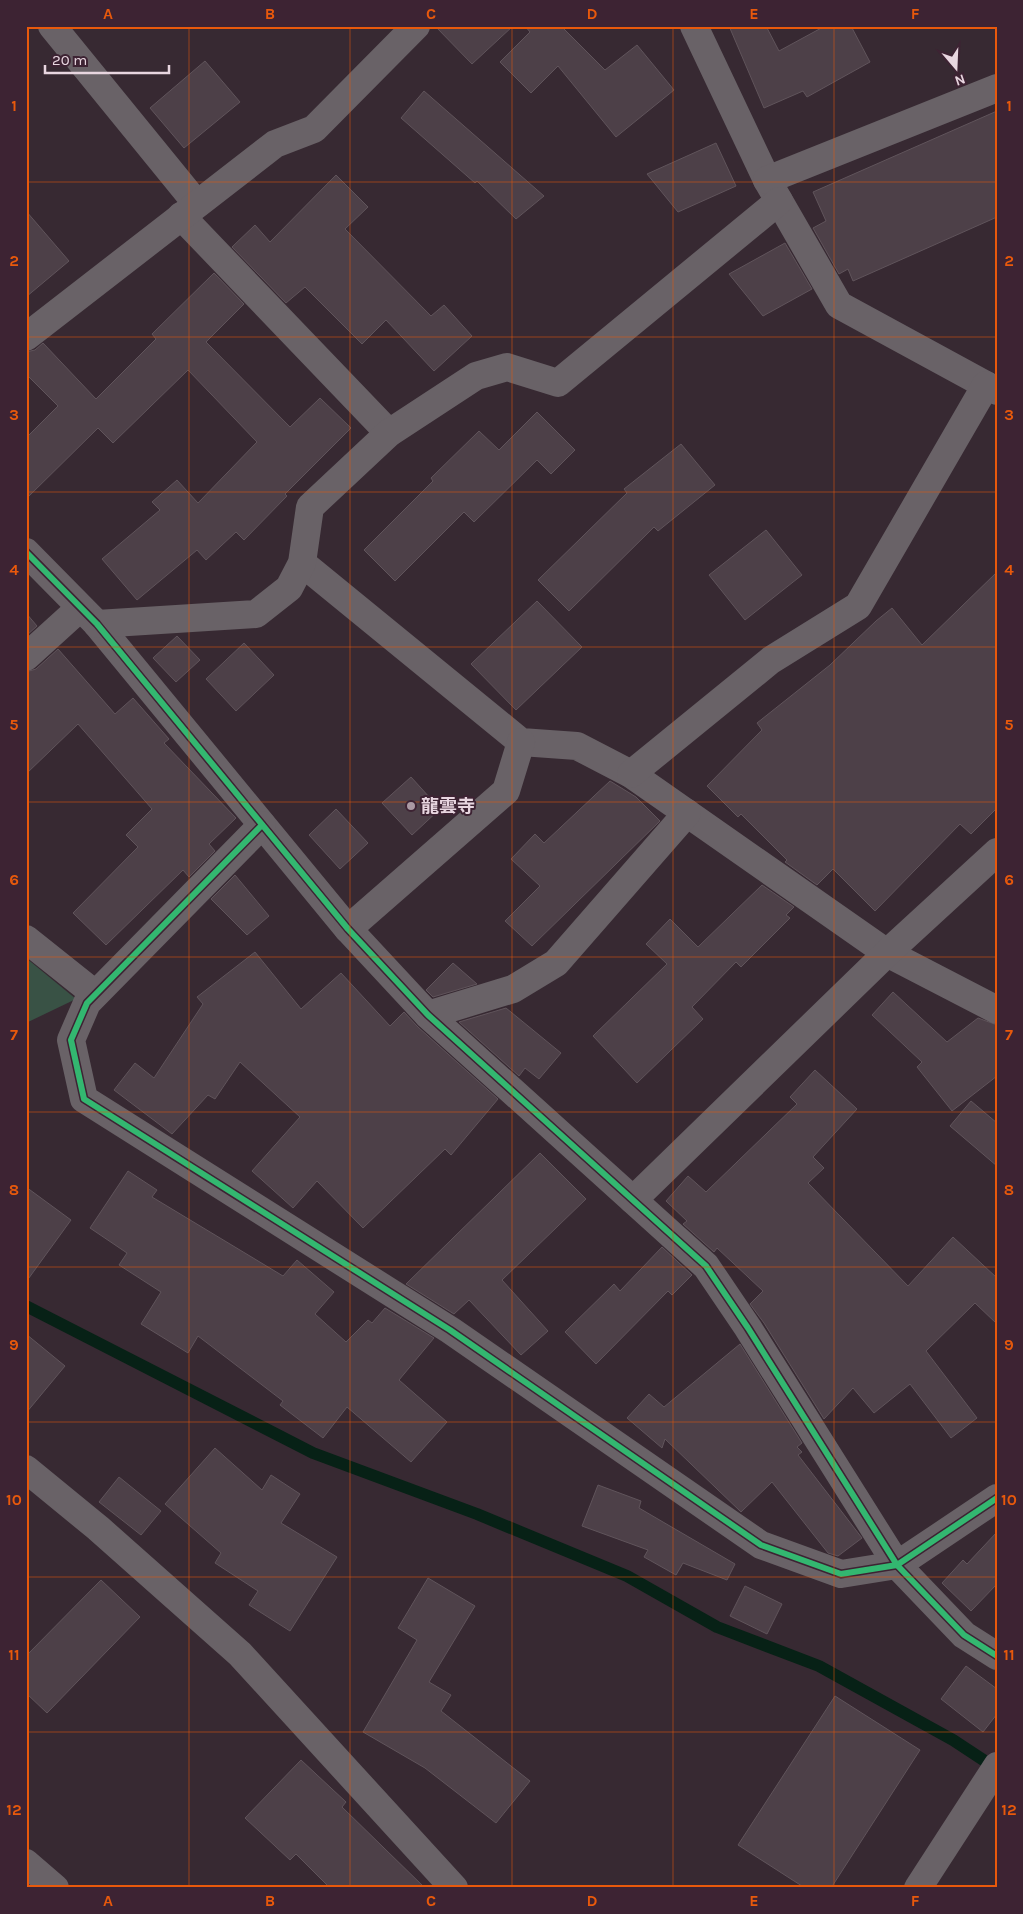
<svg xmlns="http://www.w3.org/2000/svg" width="1023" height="1914" font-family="Karla,'Noto Sans JP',sans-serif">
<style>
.green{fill:#395245}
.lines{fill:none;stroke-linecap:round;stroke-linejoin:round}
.stream{stroke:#072116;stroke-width:12}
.building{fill:#4d4048;stroke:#60545b}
.minor{stroke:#696267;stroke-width:28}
.cycleway-casing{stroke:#3d2333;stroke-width:9}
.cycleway{stroke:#33b770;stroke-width:6}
.grid{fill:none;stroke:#e8590c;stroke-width:1;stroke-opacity:0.55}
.poi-dot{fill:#aa99a3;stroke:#3d2333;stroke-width:2}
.labels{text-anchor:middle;stroke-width:4;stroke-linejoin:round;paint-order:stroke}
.poi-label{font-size:18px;font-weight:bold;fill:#e8d6e0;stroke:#3d2333;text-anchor:start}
.neatline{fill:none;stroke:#e8590c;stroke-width:2}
.grid-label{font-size:16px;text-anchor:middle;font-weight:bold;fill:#e8590c}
</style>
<rect width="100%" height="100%" fill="#372932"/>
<path class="green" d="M26,958L76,999L26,1023Z"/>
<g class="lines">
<path class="stream" d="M26,1306L313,1453L477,1514L627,1576L717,1627L819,1666L953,1740L997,1769"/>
</g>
<g class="building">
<path d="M435,26H513L472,64Z"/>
<path d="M525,26H561L605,70L637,45L674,90L616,137L558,66L531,93L500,62L530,32Z"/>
<path d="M729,26H766L779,51L825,26H851L870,62L807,97L803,91L764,108Z"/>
<path d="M205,61L240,102L184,148L150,108Z"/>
<path d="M424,91L544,196L516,219L477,181L475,183L401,118Z"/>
<path d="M997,111V217L853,281L848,269L839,274L813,228L826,221L813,192Z"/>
<path d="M716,143L736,186L678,212L647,174Z"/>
<path d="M336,175L368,207L345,229L431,316L444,305L472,336L434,371L386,320L362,344L305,287L286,303L232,247L255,225L270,242Z"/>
<path d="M26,211L69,261L26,297Z"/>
<path d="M785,243L812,289L763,316L729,274Z"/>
<path d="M214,273L244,304L206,342L290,427L320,398L351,428L285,494L287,496L244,540L236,532L206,560L197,550L137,600L102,559L160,510L152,502L177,480L198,503L257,442L188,370L113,443L98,428L26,499V438L58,406L26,374V352L35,350L43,343L96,399L156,339L152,334Z"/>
<path d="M537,412L575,450L551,474L537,460L474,522L464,512L395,581L364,550L433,481L431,478L479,431L499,450Z"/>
<path d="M681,444L715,485L658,531L654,527L569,611L538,580L627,493L624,489Z"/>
<path d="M766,530L802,575L745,620L709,575Z"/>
<path d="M997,572V808L971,834L960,824L875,911L833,869L817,885L785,862L787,860L741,814L738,817L707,786L762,730L757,723L830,665L876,621L892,608L922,645Z"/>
<path d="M537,601L582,647L516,710L471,664Z"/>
<path d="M26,613L37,626L26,636Z"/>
<path d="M177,636L200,660L176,682L153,658Z"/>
<path d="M244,643L274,675L236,711L206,679Z"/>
<path d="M58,649L115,714L133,698L169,739L164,743L236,818L209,844L215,851L189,877L183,870L106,945L73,913L138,847L126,835L152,809L78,724L26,774V672L36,669Z"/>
<path d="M411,777L440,809L412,835L382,803Z"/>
<path d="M610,781L636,797L660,821L532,946L505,921L540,886L511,859L535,834L544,843Z"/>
<path d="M336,809L368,843L340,869L309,835Z"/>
<path d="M235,875L269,916L247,935L211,899Z"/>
<path d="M762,885L794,907L786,915L790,918L741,967L736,962L692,1007L703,1019L637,1083L593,1036L667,964L646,944L670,919L698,947Z"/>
<path d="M255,952L301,1009L341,973L390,1026L404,1012L418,1027L498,1099L451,1155L445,1149L363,1228L317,1181L293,1208L252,1171L300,1117L240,1062L215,1099L208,1095L172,1134L114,1090L135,1063L154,1078L203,1004L197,997Z"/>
<path d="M453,963L477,984L433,997L426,990Z"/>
<path d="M893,992L947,1042L978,1018L997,1025V1076L952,1111L917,1067L922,1062L872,1015Z"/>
<path d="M506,1008L561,1053L539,1079L525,1068L519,1076L459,1022Z"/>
<path d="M815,1070L857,1109L813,1157L824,1168L808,1183L908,1286L953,1237L997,1278V1324L975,1303L926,1351L977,1418L951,1438L910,1384L874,1413L853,1388L824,1419L764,1323L750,1304L763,1291L717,1248L714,1252L683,1224L687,1221L666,1201L688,1176L706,1192L797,1104L790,1097Z"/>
<path d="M971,1101L997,1123V1166L950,1126Z"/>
<path d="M540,1153L586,1199L502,1280L548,1331L521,1355L469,1300L454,1314L406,1284Z"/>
<path d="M128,1171L157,1190L152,1197L283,1276L297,1260L334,1292L315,1314L346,1342L368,1320L372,1323L385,1308L434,1338L399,1380L447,1422L411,1462L347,1407L323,1438L280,1405L283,1401L198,1336L188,1353L141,1324L161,1292L119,1265L127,1253L90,1228Z"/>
<path d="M26,1187L71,1220L26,1282Z"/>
<path d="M662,1247L692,1275L672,1295L668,1291L596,1364L565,1332L614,1284L620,1291Z"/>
<path d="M26,1334L65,1366L26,1413Z"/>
<path d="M740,1344L802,1443L797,1447L802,1452L798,1455L862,1538L838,1556L828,1553L772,1482L741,1512L665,1439L662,1448L627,1418L649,1394L664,1407Z"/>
<path d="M215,1448L262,1490L271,1475L300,1494L281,1523L337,1557L290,1631L249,1605L258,1591L215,1563L221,1553L165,1504Z"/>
<path d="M119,1477L161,1511L141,1535L99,1502Z"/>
<path d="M598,1485L641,1501L639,1508L735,1564L727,1580L683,1563L676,1575L644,1557L648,1550L582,1526Z"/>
<path d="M997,1532V1584L971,1611L942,1583L963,1560L967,1564Z"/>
<path d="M428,1578L475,1606L429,1682L451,1695L441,1711L530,1781L496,1823L425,1768L363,1732L417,1640L398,1628Z"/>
<path d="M101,1580L140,1617L47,1713L26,1693V1656Z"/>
<path d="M745,1586L782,1604L767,1634L730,1616Z"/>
<path d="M966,1666L997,1689V1714L983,1732L941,1699Z"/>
<path d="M835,1696L920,1750L831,1888H805L738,1845Z"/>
<path d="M301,1760L346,1802L342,1807L425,1888H330L296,1854L290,1860L245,1818Z"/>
</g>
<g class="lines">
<g class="minor">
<path d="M52,26L197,204"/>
<path d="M694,26L767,180L839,305L997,391"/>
<path d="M767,180L997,88"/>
<path d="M181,216L389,433"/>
<path d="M26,337L275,144L314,129L416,26"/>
<path d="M26,552L97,624L348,929L428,1015L706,1266L748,1328L897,1565L964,1635L997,1656"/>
<path d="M302,563L521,742L577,746L631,774L887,953L997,1010"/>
<path d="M97,624L256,614L289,588L302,563L310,507L389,433L476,376L507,367L558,383L779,201"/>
<path d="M26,657L80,608"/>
<path d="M631,774L771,660L858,606L986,385"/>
<path d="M262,825L87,1003L71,1040L84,1099L450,1330L761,1545L841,1574L897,1565L997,1498"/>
<path d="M348,929L506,791L521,742"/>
<path d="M26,939L95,994"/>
<path d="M428,1015L513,989L556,963L687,813"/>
<path d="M633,1200L887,953L997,852"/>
<path d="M26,1469L98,1528L240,1654L454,1888"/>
<path d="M26,1863L55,1888"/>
<path d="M918,1888L997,1766"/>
</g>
<g class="cycleway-casing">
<g id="cycleway">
<path d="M26,552L97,624L348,929L428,1015L706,1266L748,1328L897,1565L964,1635L997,1656"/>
<path d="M262,825L87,1003L71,1040L84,1099L450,1330L761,1545L841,1574L897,1565L997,1498"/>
</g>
</g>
<use href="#cycleway" class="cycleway"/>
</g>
<path class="grid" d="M189,26V1888M350,26V1888M512,26V1888M673,26V1888M834,26V1888M26,182H997M26,337H997M26,492H997M26,647H997M26,802H997M26,957H997M26,1112H997M26,1267H997M26,1422H997M26,1577H997M26,1732H997"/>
<circle class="poi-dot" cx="411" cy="806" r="5"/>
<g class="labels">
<g class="poi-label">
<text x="421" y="812">龍雲寺</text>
</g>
</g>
<rect width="1023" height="1914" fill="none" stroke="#3d2333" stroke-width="55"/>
<g transform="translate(956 68) rotate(161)" stroke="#3d2333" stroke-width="4" paint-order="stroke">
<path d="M0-4L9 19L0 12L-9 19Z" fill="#e8d6e0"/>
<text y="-8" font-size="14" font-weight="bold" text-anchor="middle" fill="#e8d6e0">N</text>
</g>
<path d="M45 65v8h124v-8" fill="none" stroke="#e8d6e0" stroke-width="2.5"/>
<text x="52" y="65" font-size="15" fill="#e8d6e0" stroke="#3d2333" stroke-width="4" paint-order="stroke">20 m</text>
<rect x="28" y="28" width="968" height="1858" class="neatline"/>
<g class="grid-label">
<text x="108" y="19">A</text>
<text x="270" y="19">B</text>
<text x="431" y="19">C</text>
<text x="592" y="19">D</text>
<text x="754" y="19">E</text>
<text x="915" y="19">F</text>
<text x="14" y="111">1</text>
<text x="1009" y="111">1</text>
<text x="14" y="266">2</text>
<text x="1009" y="266">2</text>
<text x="14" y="420">3</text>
<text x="1009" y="420">3</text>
<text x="14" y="575">4</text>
<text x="1009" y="575">4</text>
<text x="14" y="730">5</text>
<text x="1009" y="730">5</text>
<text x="14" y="885">6</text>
<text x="1009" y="885">6</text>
<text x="14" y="1040">7</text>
<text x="1009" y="1040">7</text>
<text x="14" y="1195">8</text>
<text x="1009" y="1195">8</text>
<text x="14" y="1350">9</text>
<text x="1009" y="1350">9</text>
<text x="14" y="1505">10</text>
<text x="1009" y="1505">10</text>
<text x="14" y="1660">11</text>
<text x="1009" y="1660">11</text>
<text x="14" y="1815">12</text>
<text x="1009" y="1815">12</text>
<text x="108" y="1906">A</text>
<text x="270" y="1906">B</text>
<text x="431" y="1906">C</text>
<text x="592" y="1906">D</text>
<text x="754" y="1906">E</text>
<text x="915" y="1906">F</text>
</g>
</svg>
